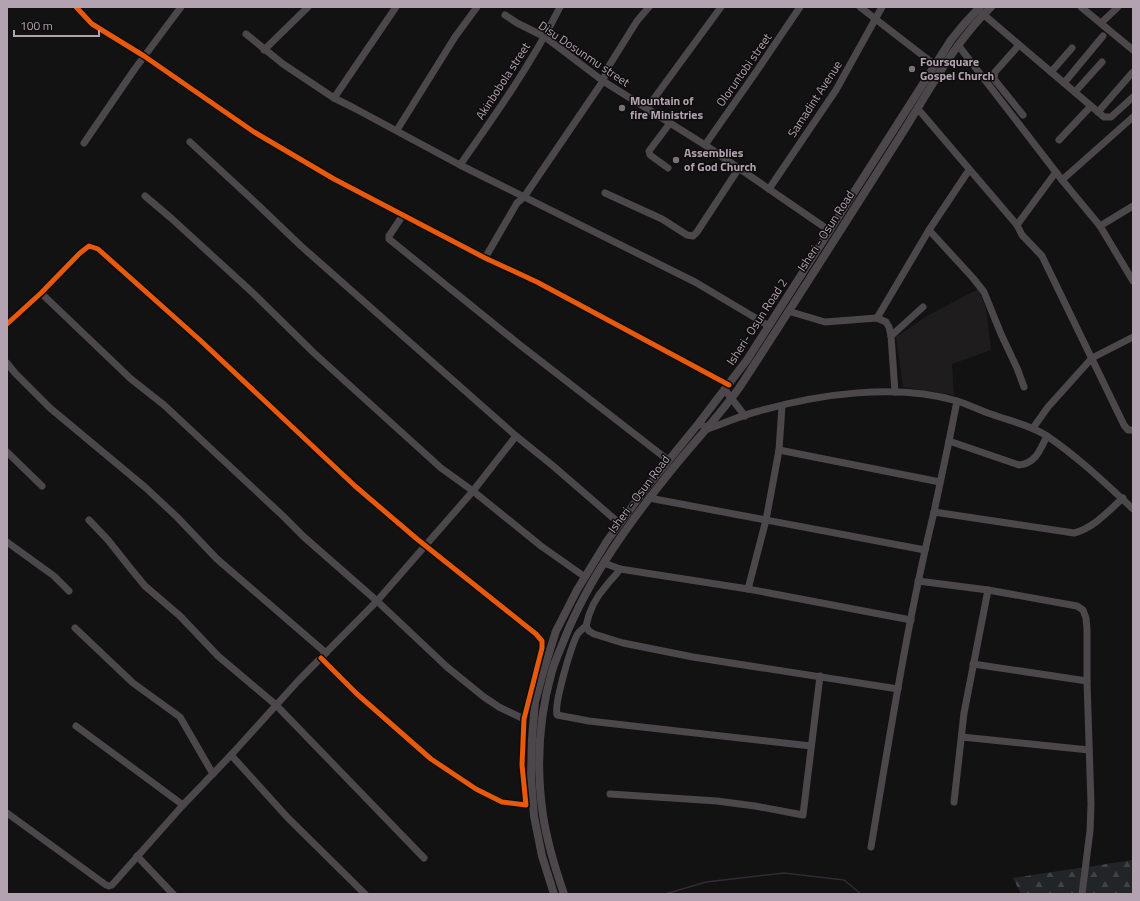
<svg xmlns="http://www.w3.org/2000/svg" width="1140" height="901" font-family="'Titillium Web',sans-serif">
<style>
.built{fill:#1e1c1d}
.forest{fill:url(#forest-firs)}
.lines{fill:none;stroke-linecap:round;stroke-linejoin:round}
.stream{stroke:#352937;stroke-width:1.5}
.minor{stroke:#4b474a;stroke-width:7}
.major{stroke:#4c474a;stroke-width:8}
.cycleway-casing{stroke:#0e0c0d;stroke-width:8}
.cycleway{stroke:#e8590c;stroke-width:5}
.poi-dot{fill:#7b7079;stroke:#0e0c0d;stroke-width:1.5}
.labels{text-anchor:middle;stroke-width:3;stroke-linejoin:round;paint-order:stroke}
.street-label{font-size:12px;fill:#b3a3b1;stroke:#0e0c0d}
.poi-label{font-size:12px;font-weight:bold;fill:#b3a3b1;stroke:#0e0c0d;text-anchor:start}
</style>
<defs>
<pattern id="forest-firs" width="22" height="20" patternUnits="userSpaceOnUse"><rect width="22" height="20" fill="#222528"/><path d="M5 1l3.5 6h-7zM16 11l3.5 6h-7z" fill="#404245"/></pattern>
</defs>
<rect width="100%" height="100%" fill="#121212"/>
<path class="built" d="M978,289L986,308L991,350L952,364L954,395L903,387L896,337L927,316Z"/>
<path class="forest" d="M1133,860V894H1021L1013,878Z"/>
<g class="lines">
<path class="stream" d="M665,894L706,882L784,873L844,880L861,894"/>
<g class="minor">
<path d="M76,7L92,24L144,56L254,132L334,179L485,258L537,282L729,385"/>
<path d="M860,7L935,65"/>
<path d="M1081,7L1133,50"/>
<path d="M983,14L1104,117H1111L1133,97"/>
<path d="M505,15L517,23L545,37L603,81L705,145L830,231"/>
<path d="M1101,23L1118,7"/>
<path d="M246,34L283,64L334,98L354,108L460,165L695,282L769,326"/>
<path d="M958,45L1062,180L1100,226L1133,281"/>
<path d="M1019,45L995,72L994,79L1023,115"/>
<path d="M264,50L308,7"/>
<path d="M1051,72L1072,48"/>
<path d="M1064,83L1103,36"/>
<path d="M1075,92L1102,62"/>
<path d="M334,98L396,7"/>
<path d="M647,108L721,7"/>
<path d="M918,109L1017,225L1022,235L1042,256L1124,425L1128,430H1133"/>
<path d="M1098,112L1132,73"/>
<path d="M397,130L455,37L477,7"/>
<path d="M1059,140L1091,106"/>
<path d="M190,142L256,203L301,246L516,436L552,465L619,523"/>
<path d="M84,143L134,70L181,7"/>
<path d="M705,145L756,72L800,7"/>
<path d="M460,165C496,114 532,63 560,7"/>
<path d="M668,168L650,155L649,151L670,123"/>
<path d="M1062,180L1133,117"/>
<path d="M769,189L836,90L882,7"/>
<path d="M605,193L662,219L687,235L693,236L697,232L739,168"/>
<path d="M145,196L171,218L254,294L314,353L441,468L473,491L541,546L585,577"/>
<path d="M403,215L389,236V239L520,345L668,460"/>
<path d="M1017,225L1056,172"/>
<path d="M1100,226L1133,206"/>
<path d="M929,230L973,278L984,292L1001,334L1017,368L1024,387"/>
<path d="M485,258L517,203L524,197L603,81L607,69L637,21L649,7"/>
<path d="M41,293L131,379L164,405L283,516L304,537L377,601L447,667L484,697L499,707L524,719"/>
<path d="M788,311L825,322L877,318L886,322L889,327L891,336L895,392"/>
<path d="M877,318L929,230L969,170"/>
<path d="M7,324L41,293L80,253L89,246L98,249L201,341L355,486L417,539L536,634L542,641V648L524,719L522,765L526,805L502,802L476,789L431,759L357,694L321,658"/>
<path d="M891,336L923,307"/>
<path d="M7,363L15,373L50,408L146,488L177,517L217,559L326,653"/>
<path d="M725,390L745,416"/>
<path d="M699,423L708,429C725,423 742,415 759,411C819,394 896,383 957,401C969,405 980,410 991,414C1010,421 1030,425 1047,436C1078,457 1106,484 1133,509"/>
<path d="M1033,428L1048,407L1092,358L1133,337"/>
<path d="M949,441L1019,465C1036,463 1040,450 1047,436"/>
<path d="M779,450L940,482"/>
<path d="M7,452L42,486"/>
<path d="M649,498L925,550"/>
<path d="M934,512L949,441L957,401"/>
<path d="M89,520L108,540L131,569L145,586L180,616L218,656L276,705L424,858"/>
<path d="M7,542L54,576L69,591"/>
<path d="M604,563L620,569L748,589L911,620"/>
<path d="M620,569C615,577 611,579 606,586C596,597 589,611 586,626L589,631L594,634L623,643L693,657L898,689"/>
<path d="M918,581L988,590L1077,606L1083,610L1086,618L1087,629V681L1091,804L1090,831L1082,894"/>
<path d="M748,589L766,520L779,450L782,406"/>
<path d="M586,626C583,629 579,631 577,635C571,647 554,703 557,715L589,721L624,725L811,746"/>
<path d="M75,628L133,683L180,717L213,774"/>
<path d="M973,664L1087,681"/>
<path d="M76,726L183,805"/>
<path d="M962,737L1089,750"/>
<path d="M231,755L288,818L365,894"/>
<path d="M610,794L717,801L755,806L803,815L820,676"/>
<path d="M954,802L964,713L988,590"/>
<path d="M7,813L106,885L109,886L112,885L183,805L231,755L298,681L377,601L473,491L516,436"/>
<path d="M871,847C890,735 907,623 934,512L1074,533C1094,528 1108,511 1123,498"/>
<path d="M137,856L173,894"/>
</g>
<g class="major">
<path d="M554,894L542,856L534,816L531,778L532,739L535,702L544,669L556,631L577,590L607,541L642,493L699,423L747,360L951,40L964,24L980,7"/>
<path d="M564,894C555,868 547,842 543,815C536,768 539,717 552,671C555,661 560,650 564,640C589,577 631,520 674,467C695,441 719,416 739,388C792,307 844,225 896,143C926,97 951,46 991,7"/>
</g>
<g class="cycleway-casing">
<g id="cycleway">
<path d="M76,7L92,24L144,56L254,132L334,179L485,258L537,282L729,385"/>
<path d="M7,324L41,293L80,253L89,246L98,249L201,341L355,486L417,539L536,634L542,641V648L524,719L522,765L526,805L502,802L476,789L431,759L357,694L321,658"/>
</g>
</g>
<use href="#cycleway" class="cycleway"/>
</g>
<g class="poi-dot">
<circle cx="912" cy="69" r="4"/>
<circle cx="622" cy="108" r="4"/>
<circle cx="676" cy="160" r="4"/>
</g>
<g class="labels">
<g class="street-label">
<text transform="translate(584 54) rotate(34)" y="4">Disu Dosunmu street</text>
<text transform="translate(744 70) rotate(-55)" y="4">Oloruntobi street</text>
<text transform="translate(503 81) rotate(-57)" y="4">Akinbobola street</text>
<text transform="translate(815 99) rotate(-57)" y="4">Samadint Avenue</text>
<text transform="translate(826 231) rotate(-57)" y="4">Isheri - Osun Road</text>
<text transform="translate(757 322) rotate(-57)" y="4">Isheri- Osun Road 2</text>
<text transform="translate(639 494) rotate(-53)" y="4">Isheri - Osun Road</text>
</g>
<g class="poi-label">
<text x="920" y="66">Foursquare<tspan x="920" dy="14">Gospel Church</tspan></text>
<text x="630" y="105">Mountain of<tspan x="630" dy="14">fire Ministries</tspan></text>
<text x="684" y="157">Assemblies<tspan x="684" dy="14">of God Church</tspan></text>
</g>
</g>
<rect width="1140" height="901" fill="none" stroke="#b3a3b1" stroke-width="16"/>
<path d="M14 30v6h85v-6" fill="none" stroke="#b3a3b1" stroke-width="2"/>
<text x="20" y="30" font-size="12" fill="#b3a3b1" stroke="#0e0c0d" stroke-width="3" paint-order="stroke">100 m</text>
</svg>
